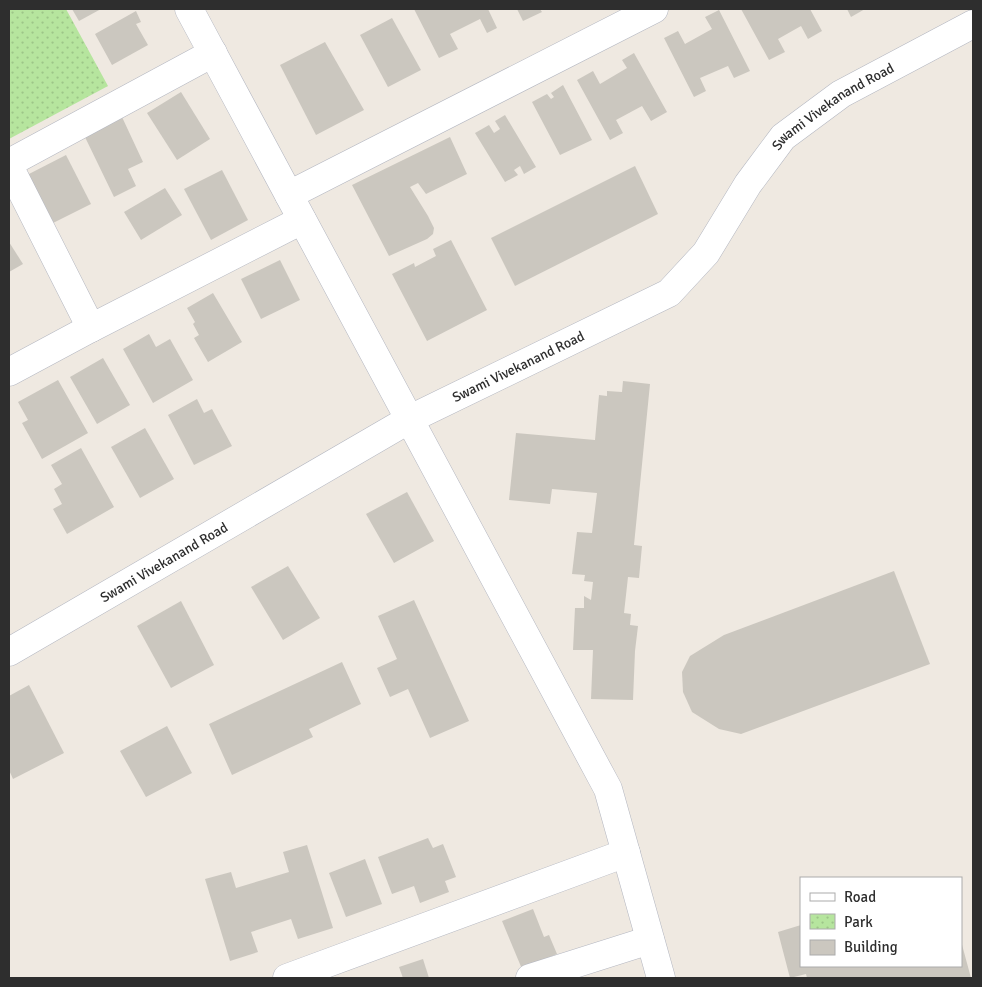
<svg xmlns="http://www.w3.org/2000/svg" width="982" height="987" font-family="Signika,sans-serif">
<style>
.park{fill:url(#park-dots)}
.building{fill:#cbc7bf}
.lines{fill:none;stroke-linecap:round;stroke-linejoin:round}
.street-casing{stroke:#b4b7c1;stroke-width:29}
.secondary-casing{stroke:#b4b7c1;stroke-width:29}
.street{stroke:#fff;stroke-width:28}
.secondary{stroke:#fff;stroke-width:28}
.labels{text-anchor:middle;stroke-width:4;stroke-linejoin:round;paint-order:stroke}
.street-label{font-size:14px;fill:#2e2e2e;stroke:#fff}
</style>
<defs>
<pattern id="park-dots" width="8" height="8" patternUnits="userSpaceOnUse" patternTransform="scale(1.25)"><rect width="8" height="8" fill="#b6e59e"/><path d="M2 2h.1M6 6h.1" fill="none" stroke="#9dc588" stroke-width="1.8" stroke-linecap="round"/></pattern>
</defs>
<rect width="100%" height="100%" fill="#efe9e1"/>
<path class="park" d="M9,9H66L108,86L9,139Z"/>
<g class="building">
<path d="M72,9H101L79,21Z"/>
<path d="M414,9H488L497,28L487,33L480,19L450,34L458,49L439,58Z"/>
<path d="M517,9H540L542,12L523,21Z"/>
<path d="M741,9H810L822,31L808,39L801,26L778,39L785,52L769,60Z"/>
<path d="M847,9H865L851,17Z"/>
<path d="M719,10L750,71L734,78L728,66L700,78L706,91L694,97L664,38L678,31L685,44L712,29L705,17Z"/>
<path d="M136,11L141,22L136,24L148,45L112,65L95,34Z"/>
<path d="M392,18L421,70L388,87L360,35Z"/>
<path d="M325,42L364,110L316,135L280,65Z"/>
<path d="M634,53L667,112L651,121L642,106L616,120L623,133L610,140L577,80L593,71L600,84L627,68L622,60Z"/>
<path d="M563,85L592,140L560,155L532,102L547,94L551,99L554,97L551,93Z"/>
<path d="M181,92L210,139L177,160L147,113Z"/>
<path d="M505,115L536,167L524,174L520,166L514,170L518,175L505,182L475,133L489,125L494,133L500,129L495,121Z"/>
<path d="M122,117L143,162L128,169L136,186L114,197L84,135Z"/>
<path d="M450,137L467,174L426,194L418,183L410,187L428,216L434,228L433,234L427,239L389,256L352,185Z"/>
<path d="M66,155L91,204L51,224L27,175Z"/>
<path d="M635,166L658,214L515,286L491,238Z"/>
<path d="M222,170L248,220L211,240L184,189Z"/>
<path d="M165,188L182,215L141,240L124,212Z"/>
<path d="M451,240L487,310L427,341L392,274L414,263L415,267L436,256L433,249Z"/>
<path d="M9,242L23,264L9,272Z"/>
<path d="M280,260L300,300L261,319L241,279Z"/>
<path d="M213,293L242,342L208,362L194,338L199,335L193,324L195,322L187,308Z"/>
<path d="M149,334L156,347L170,339L193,380L153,403L123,349Z"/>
<path d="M103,358L130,405L97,424L70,377Z"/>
<path d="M58,380L88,433L42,459L22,423L28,420L18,402Z"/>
<path d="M623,381L650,384L634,545L642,546L639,578L628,577L624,613L631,614L630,625L638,626L635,651L633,700L591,699L593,650H573L575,608H584V596L591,600L593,582L584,581L585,575L572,574L577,532L592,533L597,493L552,489L550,504L509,500L516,433L595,440L599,395L607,396V391L622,392Z"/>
<path d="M197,399L204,413L212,409L232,446L194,465L168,415Z"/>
<path d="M145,428L174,479L140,498L111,447Z"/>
<path d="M81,448L114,507L67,534L53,509L62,504L54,489L62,484L51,465Z"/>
<path d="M407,492L434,541L394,563L366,514Z"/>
<path d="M288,566L320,618L283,640L251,587Z"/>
<path d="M894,571L930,664L741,734L719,729L692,712L683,692L682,672L690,656L724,635Z"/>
<path d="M414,600L469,721L430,738L408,689L390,697L377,668L397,659L378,616Z"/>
<path d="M181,601L214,665L171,688L137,626Z"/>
<path d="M342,662L361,704L309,729L313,737L232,775L209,724Z"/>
<path d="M29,685L64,753L13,779L9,770V696Z"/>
<path d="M167,726L192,773L146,797L120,751Z"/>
<path d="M428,838L433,848L443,844L456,877L445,881L449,892L420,903L414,886L392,894L378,857Z"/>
<path d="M307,845L333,928L298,939L291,919L251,932L258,952L230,961L205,879L231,872L236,888L289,872L283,852Z"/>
<path d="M365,859L382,904L346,917L329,873Z"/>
<path d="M533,909L544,937L549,935L557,954L522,969L502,921Z"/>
<path d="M801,925V966H961V941L971,978H807L806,974L790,978L778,932Z"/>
<path d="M423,959L429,978H403L399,967Z"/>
</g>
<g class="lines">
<g class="street-casing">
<g id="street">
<path d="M9,163L213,53"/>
<path d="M9,166L91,328L302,220"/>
<path d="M289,195L654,9"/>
<path d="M9,372L91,328"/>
<path d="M287,978L626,853"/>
<path d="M530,978L650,940"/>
</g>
</g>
<g class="secondary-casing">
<g id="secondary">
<path d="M189,9L608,789L661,978"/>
<path id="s1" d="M9,652L410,419L669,293L706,253L748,184L783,137L841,94L973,24"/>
</g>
</g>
<use href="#street" class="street"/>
<use href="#secondary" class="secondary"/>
</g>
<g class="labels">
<g class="street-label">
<text dy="5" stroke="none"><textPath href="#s1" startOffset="1004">Swami Vivekanand Road</textPath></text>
<text dy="5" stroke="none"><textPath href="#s1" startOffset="584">Swami Vivekanand Road</textPath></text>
<text dy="5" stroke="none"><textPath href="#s1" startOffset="179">Swami Vivekanand Road</textPath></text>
</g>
</g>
<rect width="982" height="987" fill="none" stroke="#2e2e2e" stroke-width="20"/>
<rect x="800" y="877" width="162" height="90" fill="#ffffff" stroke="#ababab"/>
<rect x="810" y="893" width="25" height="8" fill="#ffffff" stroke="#ababab"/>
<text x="844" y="902" font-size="15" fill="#2e2e2e">Road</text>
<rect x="810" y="914" width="25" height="15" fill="url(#park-dots)" stroke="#ababab"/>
<text x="844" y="927" font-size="15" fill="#2e2e2e">Park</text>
<rect x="810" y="940" width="25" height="15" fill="#cbc7bf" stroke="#ababab"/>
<text x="844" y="952" font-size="15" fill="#2e2e2e">Building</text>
</svg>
